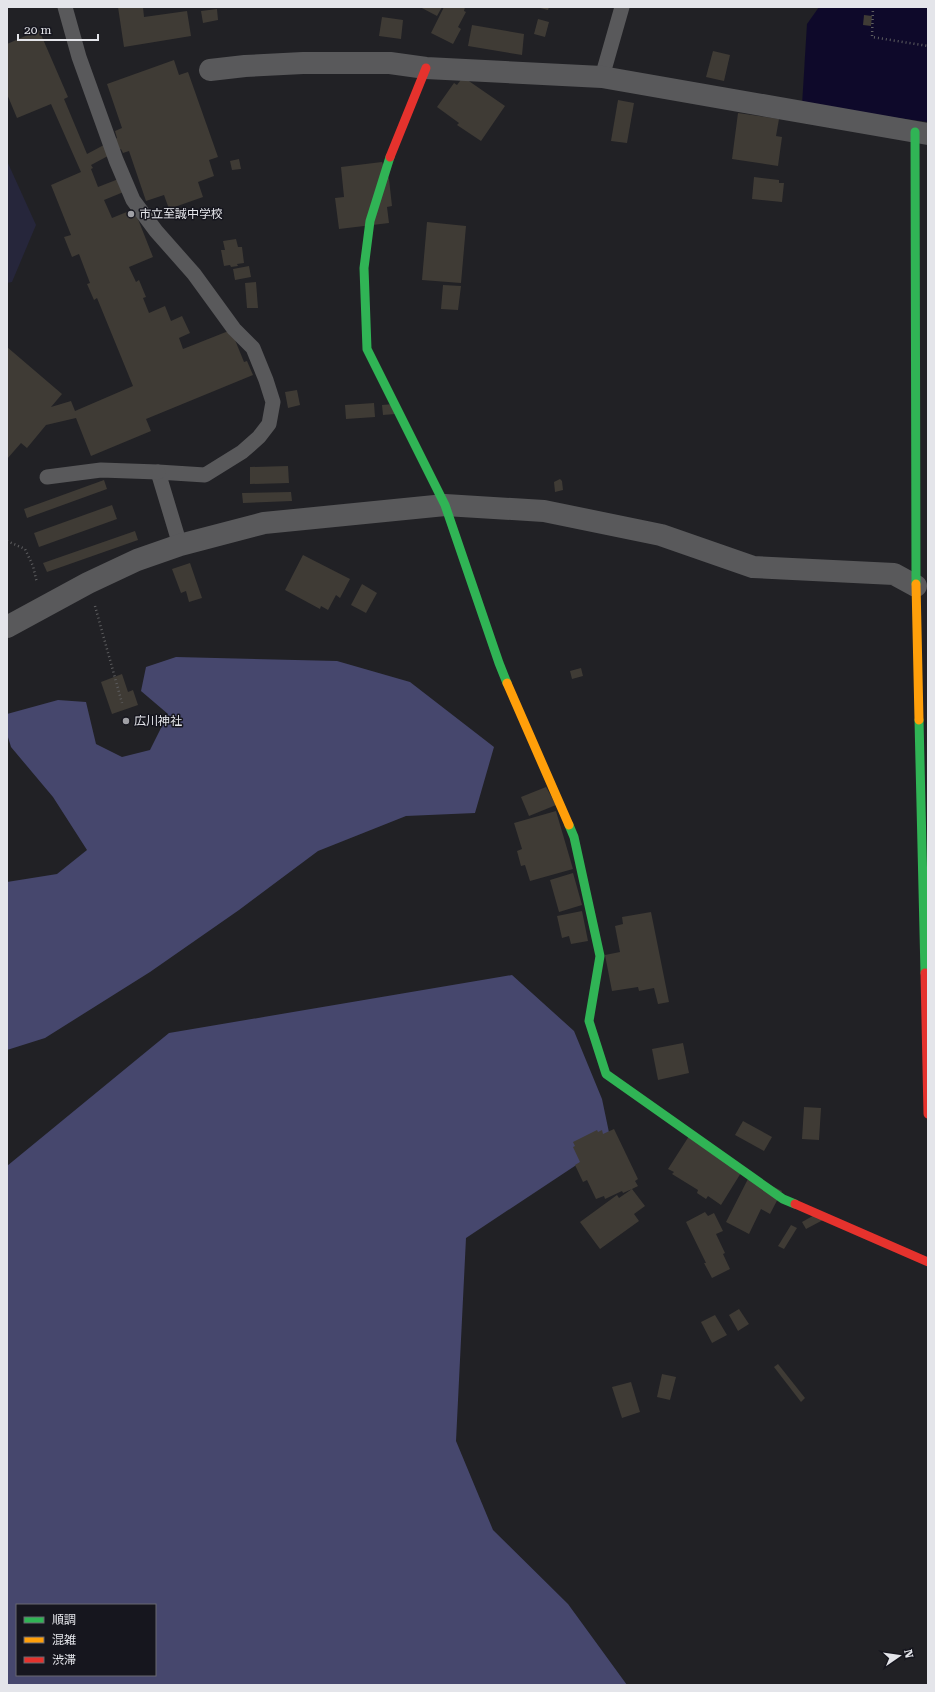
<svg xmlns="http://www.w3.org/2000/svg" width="935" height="1692" font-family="'Roboto Serif','Noto Sans JP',serif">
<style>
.green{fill:#26263b}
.forest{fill:#46476d;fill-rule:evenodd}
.water{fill:#0e092a}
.building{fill:#3f3b35}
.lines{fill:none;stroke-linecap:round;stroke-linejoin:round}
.path{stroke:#5e5e60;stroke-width:2.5;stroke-dasharray:1 3;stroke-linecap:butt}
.lane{stroke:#59595b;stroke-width:15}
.street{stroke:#59595b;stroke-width:22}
.fast{stroke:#30b455;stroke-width:9}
.slow{stroke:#ff9f0a;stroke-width:9}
.jam{stroke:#e5322d;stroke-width:9}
.poi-dot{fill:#a0a0a5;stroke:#16161e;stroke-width:1.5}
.labels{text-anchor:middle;stroke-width:3;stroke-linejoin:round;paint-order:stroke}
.poi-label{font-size:12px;fill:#e4e5ea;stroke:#16161e;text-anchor:start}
</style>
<rect width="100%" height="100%" fill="#212125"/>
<path class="green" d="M7,161L36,225L12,282L7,283Z"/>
<g class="forest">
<path d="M176,657L337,661L410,682L494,747L475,813L406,816L318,851L239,910L150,972L45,1038L7,1050V882L57,874L87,850L53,797L11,747L7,734V714L58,700L86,702L96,744L122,757L150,750L168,714L141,691L146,667Z"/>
<path d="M512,975L574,1031L602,1099L611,1142L466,1238L456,1441L493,1530L568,1604L627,1685H7V1166L169,1033ZM17,1605H155V1675H17Z"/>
</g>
<path class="water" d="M819,7H928V122L802,105L807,24Z"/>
<g class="building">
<path d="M118,7H143L144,17L187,11L191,36L124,47Z"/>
<path d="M420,7H442L437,16Z"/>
<path d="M444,7H465L464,11L466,12L458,27L461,29L453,44L431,33Z"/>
<path d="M540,7H549L548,10L540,8Z"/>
<path d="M217,9L218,20L203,23L201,11Z"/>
<path d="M864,15L872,16L871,26L863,25Z"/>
<path d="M382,17L403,20L401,39L379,36Z"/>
<path d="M538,19L549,22L545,37L534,34Z"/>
<path d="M472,25L524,34L522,55L468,46Z"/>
<path d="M39,30L68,97L64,99L87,154L117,138L115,131L122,128L107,84L174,60L179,75L188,72L218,157L209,160L214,176L198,182L203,197L169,209L164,195L146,201L129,151L123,153L121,149L91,165L93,168L91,169L98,187L121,178L126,191L104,200L112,218L134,209L153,257L129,267L136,282L139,280L146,297L143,298L149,313L165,306L171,321L182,316L190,333L179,338L183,349L231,330L244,362L247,361L253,375L146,419L151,431L91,456L76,418L46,425L27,448L21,443L7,459V347L62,394L51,407L71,401L75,411L133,386L97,298L94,300L87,284L90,283L79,254L72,257L64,237L71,235L51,185L81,172L51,104L17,118L7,94V44Z"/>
<path d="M713,51L730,55L724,81L706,77Z"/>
<path d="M463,77L505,106L481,141L457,125L459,123L437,107L454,83L457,85Z"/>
<path d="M618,100L634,103L627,143L611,141Z"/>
<path d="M738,113L779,119L776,136L782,137L778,166L732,159Z"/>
<path d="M239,159L241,169L232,170L230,161Z"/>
<path d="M382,162L389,179L392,206L387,207L389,223L339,229L335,198L344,197L341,167Z"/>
<path d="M754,177L779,180V183H784L782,202L752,199Z"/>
<path d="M427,222L466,226L461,283L422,280Z"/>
<path d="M236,239L238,247H242L244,263L237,264L238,266L231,267L230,265L224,266L221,250H225L223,241Z"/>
<path d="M249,266L251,277L235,280L233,269Z"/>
<path d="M256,282L258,308H247L245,283Z"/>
<path d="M443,285L461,286L458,310L441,309Z"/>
<path d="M297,390L300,405L288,408L285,392Z"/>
<path d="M374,403L375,417L346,419L345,405Z"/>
<path d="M394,404L395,414L383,415L382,405Z"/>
<path d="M288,466L289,483L250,484V467Z"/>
<path d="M560,479L562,481L563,490L555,492L554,482Z"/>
<path d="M104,480L107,489L27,518L24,509Z"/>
<path d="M291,492L292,501L243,503L242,493Z"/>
<path d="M112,505L117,519L39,547L34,533Z"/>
<path d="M135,531L138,540L47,572L43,563Z"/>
<path d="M303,555L350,579L340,598L336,595L328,610L321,606L320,609L285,590Z"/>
<path d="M190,563L202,598L189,602L186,591L181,593L172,569Z"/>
<path d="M362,584L377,593L366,613L351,605Z"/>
<path d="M581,668L583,676L572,679L570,671Z"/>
<path d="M122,674L128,692L133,690L138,705L112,714L101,682Z"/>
<path d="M546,787L556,805L529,816L521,797Z"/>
<path d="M556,811L573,869L530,881L525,865L521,866L517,851L522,849L514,823Z"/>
<path d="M573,873L582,905L559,912L550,880Z"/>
<path d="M582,911L588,941L571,944L569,936L562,938L557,916Z"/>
<path d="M651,912L669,1002L658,1004L654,988L639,991L638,987L612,991L605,955L620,952L615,926L623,924L622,917Z"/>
<path d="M683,1043L689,1073L658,1080L652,1049Z"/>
<path d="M804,1107L821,1108L819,1140L802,1139Z"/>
<path d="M743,1121L772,1137L764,1151L735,1135Z"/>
<path d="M614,1129L638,1179L635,1181L638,1186L632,1189L645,1206L634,1214L639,1221L600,1249L580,1222L617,1195L619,1198L632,1189L623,1193L622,1191L605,1199L604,1196L596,1199L587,1180L583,1182L575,1165L580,1162L573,1147L575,1146L573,1142L597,1130L598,1132L602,1130L603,1134Z"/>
<path d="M691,1133L744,1168L721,1205L708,1196L706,1199L697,1193L698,1190L672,1174L674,1172L668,1169Z"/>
<path d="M750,1175L782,1191L770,1214L761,1209L749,1234L726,1222Z"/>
<path d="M705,1212L708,1216L714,1213L723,1231L716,1234L725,1253L723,1254L730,1269L712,1278L704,1263H706L686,1222Z"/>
<path d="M818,1213L823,1220L806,1229L802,1222Z"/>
<path d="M791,1225L797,1228L784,1249L778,1246Z"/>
<path d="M739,1309L749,1324L738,1331L729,1315Z"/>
<path d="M715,1315L727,1335L712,1343L701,1322Z"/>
<path d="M778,1364L805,1398L801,1402L774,1367Z"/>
<path d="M662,1374L676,1377L670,1400L657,1397Z"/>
<path d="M631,1382L640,1412L622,1418L612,1387Z"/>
</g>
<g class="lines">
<g class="path">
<path d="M873,7L872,37L928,46"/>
<path d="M7,541L25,549L33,566L37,583"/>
<path d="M95,606L122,703"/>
</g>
<g class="lane">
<path d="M65,7L79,57L116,160L133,200L156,231L194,274L234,329L253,348L266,380L273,402L269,424L259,437L242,452L205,475L158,472L180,545"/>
<path d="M602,77L622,7"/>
<path d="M47,477L101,470L158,472"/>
</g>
<g class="street">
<path d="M210,70L245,66L303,63H390L426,68L602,77L928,134"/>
<path d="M7,627L88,583L137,560L180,545L264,523L445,505L544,511L661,535L753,567L894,574L916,586"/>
</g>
<g class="fast">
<path d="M915,132L916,584"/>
<path d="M390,157L370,221L364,268L367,349L445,505L499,663L507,683"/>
<path d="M919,720L925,973"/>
<path d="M569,825L574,837L600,956L589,1021L606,1074L783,1199L795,1204"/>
</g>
<g class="slow">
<path d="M916,584L919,720"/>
<path d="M507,683L569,825"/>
</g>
<g class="jam">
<path d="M390,157L426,68"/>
<path d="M925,973L928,1114"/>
<path d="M795,1204L928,1262"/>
</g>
</g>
<g class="poi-dot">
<circle cx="131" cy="214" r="4"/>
<circle cx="126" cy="721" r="4"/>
</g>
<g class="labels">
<g class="poi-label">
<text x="139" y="218">市立至誠中学校</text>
<text x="134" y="725">広川神社</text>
</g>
</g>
<rect width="935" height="1692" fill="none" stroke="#e4e5ea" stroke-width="16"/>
<rect x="16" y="1604" width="140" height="72" fill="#16161e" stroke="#686970"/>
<rect x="24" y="1617" width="20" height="6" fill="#30b455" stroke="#686970"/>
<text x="52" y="1624" font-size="12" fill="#e4e5ea">順調</text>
<rect x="24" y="1637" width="20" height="6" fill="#ff9f0a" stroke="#686970"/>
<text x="52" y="1644" font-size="12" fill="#e4e5ea">混雑</text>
<rect x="24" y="1657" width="20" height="6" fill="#e5322d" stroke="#686970"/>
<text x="52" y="1664" font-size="12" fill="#e4e5ea">渋滞</text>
<g transform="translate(899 1656) rotate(77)" stroke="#16161e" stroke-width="3" paint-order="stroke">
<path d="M0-3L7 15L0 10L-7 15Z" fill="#e4e5ea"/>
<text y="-6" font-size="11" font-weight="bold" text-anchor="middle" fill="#e4e5ea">N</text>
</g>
<path d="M18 34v6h80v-6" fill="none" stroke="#e4e5ea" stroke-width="2"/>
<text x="24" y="34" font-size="12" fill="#e4e5ea" stroke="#16161e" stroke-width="3" paint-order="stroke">20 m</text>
</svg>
